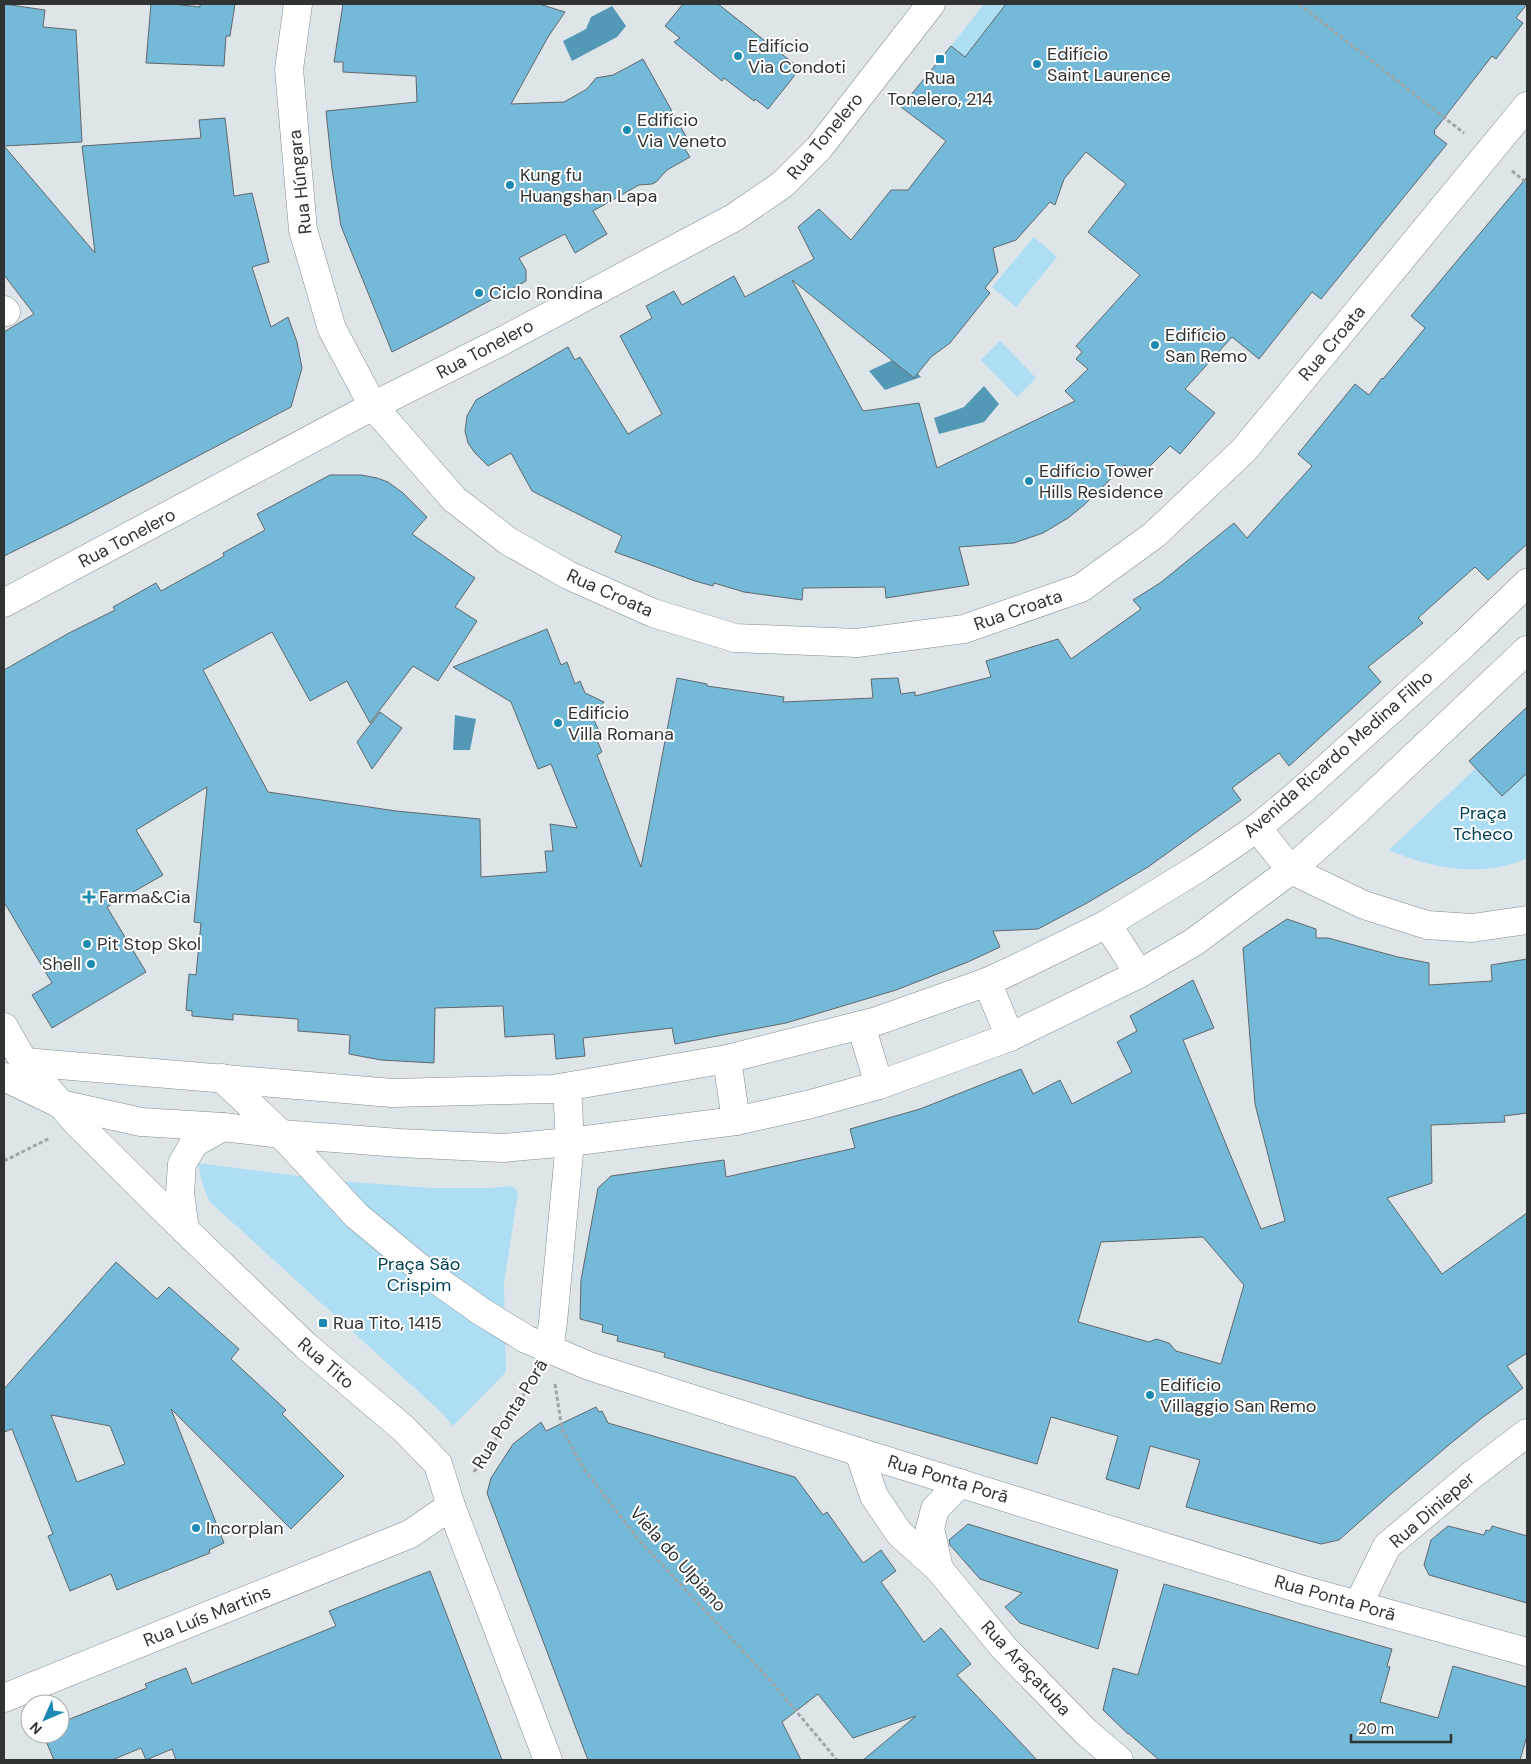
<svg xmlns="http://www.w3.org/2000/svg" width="1531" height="1764" font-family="'DM Sans',sans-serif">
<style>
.green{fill:#aedef4}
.water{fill:#5399b6}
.building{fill:#74bad8;stroke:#60676b;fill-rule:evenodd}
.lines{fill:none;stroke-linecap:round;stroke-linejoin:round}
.minor-casing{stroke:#848b8f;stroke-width:29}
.tertiary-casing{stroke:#848b8f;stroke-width:29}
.secondary-casing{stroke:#848b8f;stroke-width:29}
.path{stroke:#9ea5a8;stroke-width:3;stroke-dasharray:4 2.5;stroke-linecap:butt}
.minor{stroke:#fff;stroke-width:28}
.tertiary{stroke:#fff;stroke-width:28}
.secondary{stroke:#fff;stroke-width:28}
.poi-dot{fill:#1d8bb1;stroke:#fff;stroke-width:2}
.labels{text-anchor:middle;stroke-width:4;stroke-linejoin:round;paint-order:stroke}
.poi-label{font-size:18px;fill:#2f3334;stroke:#fff;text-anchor:start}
.street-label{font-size:18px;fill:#2f3334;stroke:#fff}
.park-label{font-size:18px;fill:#004055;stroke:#fff}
</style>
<rect width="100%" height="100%" fill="#dde5e9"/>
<g class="green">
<path d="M984,4H1037L1008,40L972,62L951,46Z"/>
<path d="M1034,237L1057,257L1016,307L992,287Z"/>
<path d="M1000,341L1036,378L1017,397L981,360Z"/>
<path d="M1527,720V858C1484,878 1431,869 1389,850Z"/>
<path d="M198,1163L338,1181L431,1188H492L510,1186L516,1189L518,1193L504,1283L506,1372L453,1426L442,1413L210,1202L203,1186Z"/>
</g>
<g class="water">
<path d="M612,6L626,26L617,37L572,61L563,41L586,29L591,17Z"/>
<path d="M901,356L921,377L885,390L869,371Z"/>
<path d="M984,386L999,404L984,422L939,434L934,418L964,407Z"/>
<path d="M455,715L476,719L470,750H453Z"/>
</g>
<g class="building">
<path d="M4,4L45,10L43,27L76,30L82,142L4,146L95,253L82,146L201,138L199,120L225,118L234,196L252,193L269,262L252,267L271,327L288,317L297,342L302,368L291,407L71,523L4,556V332L34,314L4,275Z"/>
<path d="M151,4H172L200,7V4H235L230,36H226L224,66L146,63Z"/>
<path d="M343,4H539L565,12L548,37L511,104L564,102L587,89L596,78L613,75L643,59L688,140L682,144L690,157L667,170L656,182L652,184L639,185L593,211L607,234L575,253L565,234L519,258L526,270V281L443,326L392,352L341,226L332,169L326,111L417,102L416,76L343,72V62H334Z"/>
<path d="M683,4H718L797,66L799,70L768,109L755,99L754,101L724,78L722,81L674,42L680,38L665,26Z"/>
<path d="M1006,4H1527L1516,18L1523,23L1496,59L1492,56L1434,131L1435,132L1434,134L1447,144L1321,299L1312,292L1259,359L1232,337L1185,389L1215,413L1180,454L1170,446L1138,478L1125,465L1084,505L1068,518L1043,533L1014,543L959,547L969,585L886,598L885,587L803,588L802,600L744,592L714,583L713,586L695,581L615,552L622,536L532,491L511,453L488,466L475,453L468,443L465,431L467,416L476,400L568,347L575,360L580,357L628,434L662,414L620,336L652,318L646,306L674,291L682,305L734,276L745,297L814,259L798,227L819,209L851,240L891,190H908L946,141L901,107L951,46L965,57ZM1086,152L1126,184L1088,232L1140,275L1076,346L1082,352L1076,359L1088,369L1065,391L1075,401L937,468L919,403L863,411L792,280L914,378L931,357L950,343L990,293L985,288L998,272L993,248L1016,240L1050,202L1055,205L1064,179Z"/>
<path d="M1527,177V544L1488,580L1475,567L1418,618L1423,623L1368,667L1381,682L1289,766L1279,753L1232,788L1241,800L1148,867L1087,903L1038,929L993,931L1000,947L968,962L896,990L786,1023L675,1044L672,1028L583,1038L585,1056L556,1059L554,1034L505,1037L503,1006L435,1008L434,1063L381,1060L349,1054L350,1035L298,1031V1019L233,1014V1020L192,1016V1011L186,1010L189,974L196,975L201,923L194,922L207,787L136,830L163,875L107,907L146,972L52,1028L32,995L52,983L4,902V670L69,633L115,610L113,607L156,583L161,591L219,559L224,556L223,553L265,530L257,514L287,498L330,475H361L377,478L388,482L403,493L427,517L412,534L475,578L455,607L477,621L438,681L413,666L370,723L347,681L310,701L272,632L203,670L268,792L396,811L480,819L481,877L547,872L545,851H553L550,824L577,828L551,764L538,769L511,702L453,667L547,629L561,665L567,662L575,684L580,681L585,693L604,702L593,718L599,731L594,733L602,752L597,755L641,867L677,678L707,684V686L784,697L783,702L873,698L871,679L898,678L901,694L915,692V696L991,677L986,661L1058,639L1071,659L1141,609L1133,600L1160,583L1234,523L1247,538L1312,466L1298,454L1355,384L1369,395L1382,378L1383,379L1425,328L1411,316Z"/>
<path d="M1527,707V773L1502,796L1469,761Z"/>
<path d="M380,712L402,728L372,769L357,742Z"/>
<path d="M1287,919L1316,929V938H1328L1398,957L1429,963V985L1492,981L1491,965L1527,959V1113L1504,1116L1505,1122L1431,1125L1432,1183L1387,1198L1442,1274L1527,1213V1353L1507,1366L1523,1388L1482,1418L1450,1444L1391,1494L1339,1540L1321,1544L1186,1507L1200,1460L1150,1446L1139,1489L1106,1479L1118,1436L1051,1417L1037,1464L664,1357L665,1353L617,1341L618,1336L602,1332L603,1325L580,1319L581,1280L598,1188L611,1176L724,1160L726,1177L855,1148L850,1129L920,1109L1021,1069L1033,1094L1060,1080L1072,1104L1132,1072L1117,1042L1137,1031L1130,1016L1193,980L1214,1028L1183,1040L1261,1229L1285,1221L1255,1104L1243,948ZM1203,1237L1244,1285L1221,1364L1176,1351L1169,1343L1156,1339L1149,1342L1078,1322L1101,1242Z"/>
<path d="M116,1262L157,1299L169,1287L239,1349L231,1359L286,1410L282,1414L344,1476L291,1529L171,1409L224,1543L209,1550L210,1553L117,1590L111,1574L70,1591L48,1536L53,1534L12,1429L4,1432V1389ZM51,1415L110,1426L125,1464L77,1482Z"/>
<path d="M596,1407L599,1412L602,1411L608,1423L795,1477L823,1515L827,1512L863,1563L881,1550L896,1571L881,1582L924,1642L941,1628L971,1664L957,1675L1037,1760H863L916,1716L853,1738L818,1694L782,1722L801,1760H588L487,1493L491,1478L513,1444L541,1422L546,1431Z"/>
<path d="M968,1524L1118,1570L1098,1649L1020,1623L1005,1607L1022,1593L980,1579L950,1545L949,1540Z"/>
<path d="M1448,1526L1484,1535L1486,1530L1490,1531L1492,1526L1527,1536V1603L1429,1575L1424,1565L1431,1540Z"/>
<path d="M430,1571L502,1760H176L172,1749L146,1760L141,1748L112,1760H54L43,1734H60V1723L147,1688L145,1684L186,1668L192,1684L336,1626L329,1611Z"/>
<path d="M1164,1584L1392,1649L1387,1666L1390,1667L1380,1702L1438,1718L1453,1666L1527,1687V1736L1520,1760H1159L1128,1733V1734L1103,1710L1113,1668L1138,1675Z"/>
</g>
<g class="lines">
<g class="minor-casing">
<g id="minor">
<path d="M298,4L289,69L303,230L332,329L373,406L454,499L508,541L568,575L653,613L735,638L857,643L964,629L1081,588L1154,535L1244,450L1527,106"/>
<path d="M4,310L6,312"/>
<path d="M1257,828L1291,870L1364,905L1427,925L1472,928L1527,920"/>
<path d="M1107,924L1139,974"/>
<path d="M987,982L1010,1037"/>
<path d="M861,1025L879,1085"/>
<path d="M727,1059L736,1121"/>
<path d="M24,1062L392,1093L553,1089L727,1059L877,1021L987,982L1013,970L1107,924L1200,867L1257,828L1299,793L1464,644L1527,583"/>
<path d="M4,1077L60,1104L141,1122L223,1127L281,1134L400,1143L503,1148L570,1142L736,1121L811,1104L879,1085L1010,1037L1139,974L1194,942L1291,870L1349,818L1527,650"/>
<path d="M222,1078L281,1134L357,1216L420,1268L482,1312L526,1339L589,1366L859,1452L1300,1589L1527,1652"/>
<path d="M549,1349L553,1322L570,1142L567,1087"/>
<path d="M859,1452L874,1496L899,1533L939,1569L930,1528L935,1509L960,1483"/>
<path d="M939,1569L1004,1648L1086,1732L1119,1760"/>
<path d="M1358,1605L1387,1546L1473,1474L1527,1433"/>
<path d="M4,1698L410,1534L451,1506"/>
</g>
</g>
<g class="tertiary-casing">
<path id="tertiary" d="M4,603L373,406L504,340L735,217L783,184L819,148L931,4"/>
</g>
<g class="secondary-casing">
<g id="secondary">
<path d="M4,1027L24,1062L78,1124L185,1230L306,1346L404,1429L438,1464L451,1506L548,1760"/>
<path d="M185,1230L180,1193L182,1164L194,1143L223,1127"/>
</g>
</g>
<g class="path">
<path d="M1299,4L1464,133"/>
<path d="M1512,171L1527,183"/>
<path d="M4,1161L50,1138"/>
<path d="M555,1384L562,1429L584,1469L638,1539L770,1680L837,1760"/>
<path d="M474,1472L515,1410L534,1376"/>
</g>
<use href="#minor" class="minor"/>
<use href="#tertiary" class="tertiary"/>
<use href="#secondary" class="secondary"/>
</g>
<g class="poi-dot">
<circle cx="738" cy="56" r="5"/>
<rect x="935" y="54" width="10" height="10" rx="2.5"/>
<circle cx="1037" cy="64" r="5"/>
<circle cx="627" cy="130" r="5"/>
<circle cx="510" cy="185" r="5"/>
<circle cx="479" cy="293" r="5"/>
<circle cx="1155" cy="345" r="5"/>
<circle cx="1029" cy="481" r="5"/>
<circle cx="558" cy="723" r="5"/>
<path d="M86.5 889.5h5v5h5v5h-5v5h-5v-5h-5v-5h5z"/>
<circle cx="87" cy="944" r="5"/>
<circle cx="91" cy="964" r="5"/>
<rect x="318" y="1318" width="10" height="10" rx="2.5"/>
<circle cx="1150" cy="1395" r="5"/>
<circle cx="196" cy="1528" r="5"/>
</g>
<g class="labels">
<g class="poi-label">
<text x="748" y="52">Edifício<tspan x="748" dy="21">Via Condoti</tspan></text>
<text x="1047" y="60">Edifício<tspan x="1047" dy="21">Saint Laurence</tspan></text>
<text x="940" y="84" text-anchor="middle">Rua<tspan x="940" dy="21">Tonelero, 214</tspan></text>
<text x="637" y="126">Edifício<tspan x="637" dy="21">Via Veneto</tspan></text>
<text x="520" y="181">Kung fu<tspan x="520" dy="21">Huangshan Lapa</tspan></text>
<text x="489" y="299">Ciclo Rondina</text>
<text x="1165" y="341">Edifício<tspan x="1165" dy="21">San Remo</tspan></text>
<text x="1039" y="477">Edifício Tower<tspan x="1039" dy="21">Hills Residence</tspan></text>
<text x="568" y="719">Edifício<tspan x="568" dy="21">Villa Romana</tspan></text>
<text x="99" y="903">Farma&amp;Cia</text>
<text x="97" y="950">Pit Stop Skol</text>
<text x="81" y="970" text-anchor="end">Shell</text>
<text x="333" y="1329">Rua Tito, 1415</text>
<text x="1160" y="1391">Edifício<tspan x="1160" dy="21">Villaggio San Remo</tspan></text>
<text x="206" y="1534">Incorplan</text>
</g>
<g class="street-label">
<text transform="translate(825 136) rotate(-50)" y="6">Rua Tonelero</text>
<text transform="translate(300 182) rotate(-96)" y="6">Rua Húngara</text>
<text transform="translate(1332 343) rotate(-50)" y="6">Rua Croata</text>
<text transform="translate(485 349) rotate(-28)" y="6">Rua Tonelero</text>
<text transform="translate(127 538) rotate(-28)" y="6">Rua Tonelero</text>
<text transform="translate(610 593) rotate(24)" y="6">Rua Croata</text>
<text transform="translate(1018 610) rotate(-19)" y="6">Rua Croata</text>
<text transform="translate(1338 754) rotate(-41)" y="6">Avenida Ricardo Medina Filho</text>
<text transform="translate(326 1363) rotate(41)" y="6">Rua Tito</text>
<text transform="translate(510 1414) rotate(-58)" y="6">Rua Ponta Porã</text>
<text transform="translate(948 1479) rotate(17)" y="6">Rua Ponta Porã</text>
<text transform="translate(1432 1510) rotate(-41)" y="6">Rua Dinieper</text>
<text transform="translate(678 1559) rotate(48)" y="6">Viela do Ulpiano</text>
<text transform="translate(1335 1598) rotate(16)" y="6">Rua Ponta Porã</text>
<text transform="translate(207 1616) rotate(-22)" y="6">Rua Luís Martins</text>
<text transform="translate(1026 1668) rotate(47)" y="6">Rua Araçatuba</text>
</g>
<g class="park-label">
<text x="1483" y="819">Praça<tspan x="1483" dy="21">Tcheco</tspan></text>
<text x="419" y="1270">Praça São<tspan x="419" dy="21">Crispim</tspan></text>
</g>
</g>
<rect width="1531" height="1764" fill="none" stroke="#2f3334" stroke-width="10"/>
<g transform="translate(45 1719) rotate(225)"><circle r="24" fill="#ffffff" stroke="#acadae"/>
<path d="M0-4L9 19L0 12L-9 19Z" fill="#1d8bb1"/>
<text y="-8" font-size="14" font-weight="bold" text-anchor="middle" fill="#2f3334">N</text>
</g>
<path d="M1351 1734v8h100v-8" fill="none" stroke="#2f3334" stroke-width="2.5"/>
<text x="1358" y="1734" font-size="15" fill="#2f3334" stroke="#ffffff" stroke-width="4" paint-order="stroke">20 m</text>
</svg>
